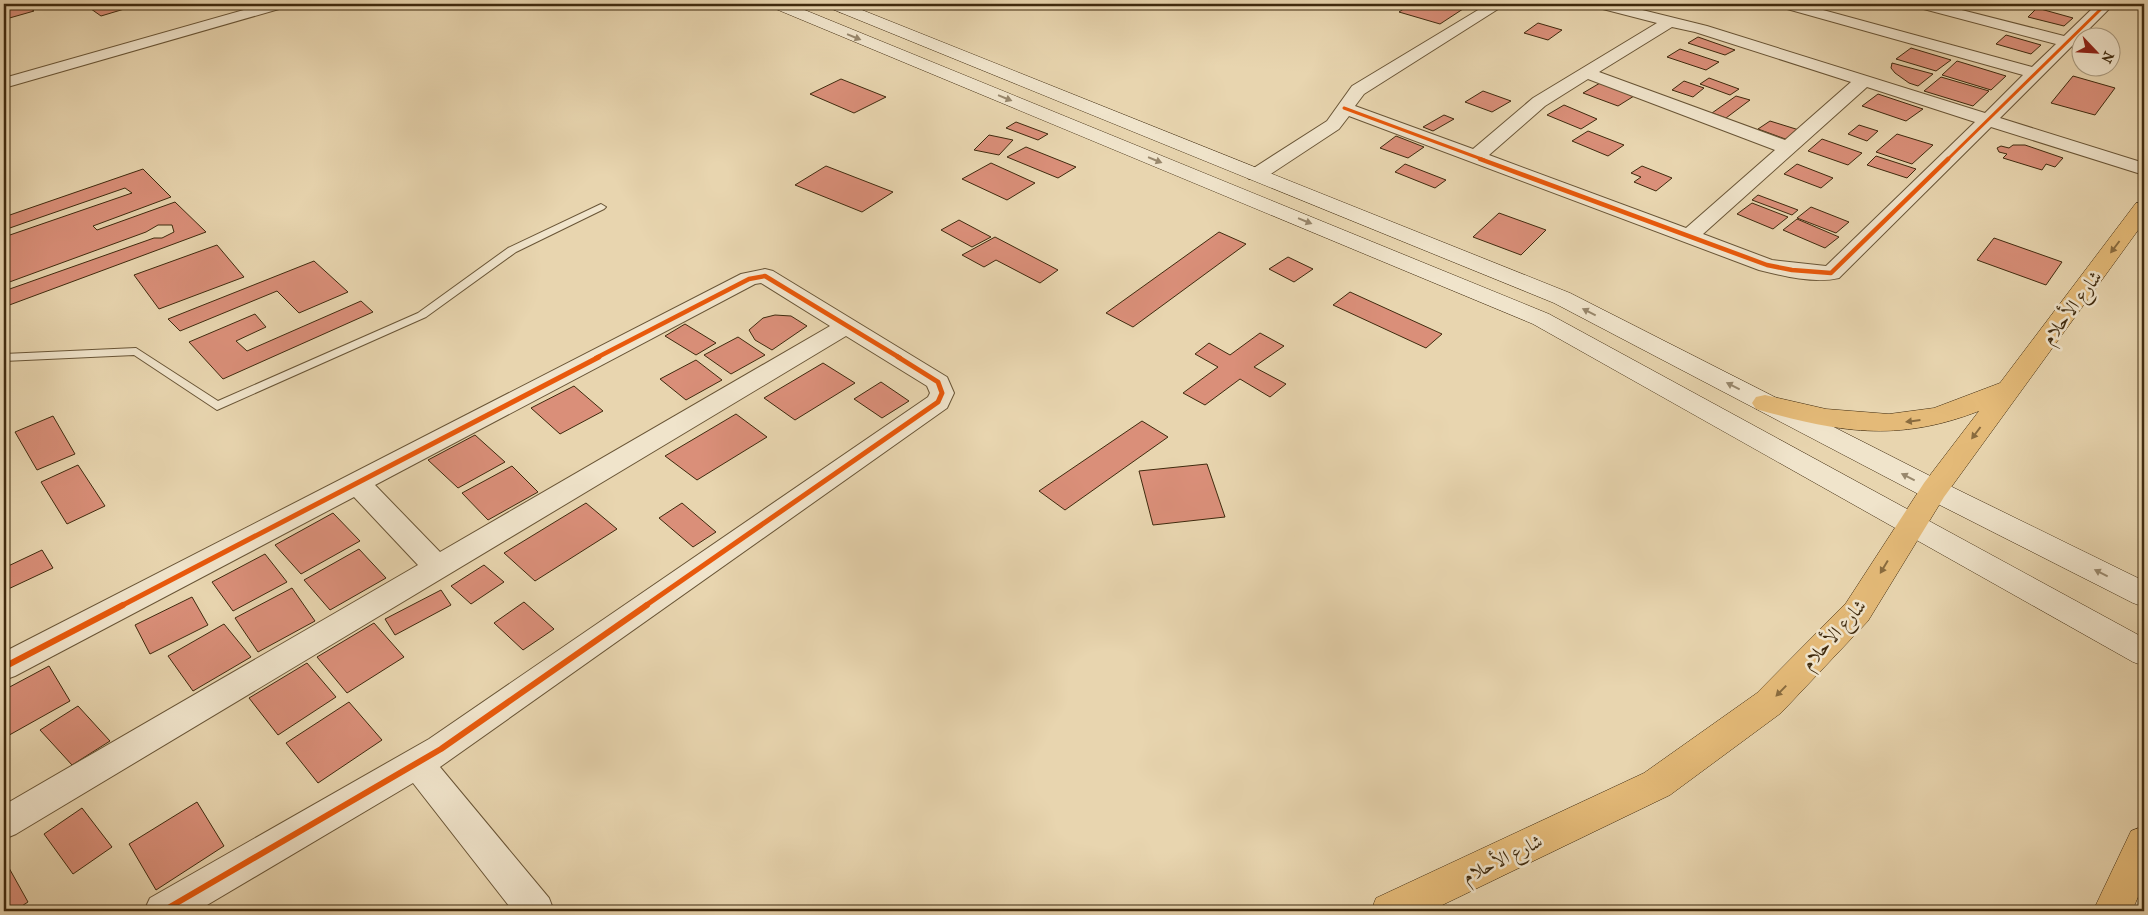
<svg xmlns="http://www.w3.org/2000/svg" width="2148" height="915" font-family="'IM FELL French Canon',Amiri,serif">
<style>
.building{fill:#da8f79;stroke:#3f2a0e}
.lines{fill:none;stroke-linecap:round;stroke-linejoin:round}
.service-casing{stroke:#695536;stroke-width:2}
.minor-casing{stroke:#695536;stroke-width:2}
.secondary-casing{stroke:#3f2a0e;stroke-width:1}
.primary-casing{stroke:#3f2a0e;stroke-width:1}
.service{fill:#f0e4cb;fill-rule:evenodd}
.minor{fill:#f0e4cb;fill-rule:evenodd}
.secondary{fill:#f0e4cb;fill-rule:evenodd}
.primary{fill:#e4ba78;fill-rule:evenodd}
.cycleway-far3-casing{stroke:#f0e4cb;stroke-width:5}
.cycleway-far2-casing{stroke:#f0e4cb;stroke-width:7}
.cycleway-far1-casing{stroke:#f0e4cb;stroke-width:8}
.cycleway-casing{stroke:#f0e4cb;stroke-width:9}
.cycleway-far3{stroke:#e8590c;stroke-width:3}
.cycleway-far2{stroke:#e8590c;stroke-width:4.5}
.cycleway-far1{stroke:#e8590c;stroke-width:5}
.cycleway{stroke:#e8590c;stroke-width:6}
.oneway{fill:#98876c}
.oneway2{fill:#896b3e}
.labels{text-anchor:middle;stroke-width:5;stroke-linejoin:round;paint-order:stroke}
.street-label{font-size:19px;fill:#3f2a0e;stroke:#f0e4cb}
</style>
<rect width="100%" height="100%" fill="#e8d5af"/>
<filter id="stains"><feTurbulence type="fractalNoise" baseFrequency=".004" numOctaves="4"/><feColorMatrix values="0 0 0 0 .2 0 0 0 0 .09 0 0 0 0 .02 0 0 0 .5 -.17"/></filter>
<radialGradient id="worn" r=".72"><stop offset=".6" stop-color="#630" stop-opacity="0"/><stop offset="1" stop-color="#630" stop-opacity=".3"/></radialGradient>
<g class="building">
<path d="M84,4H126L131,7L101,16Z"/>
<path d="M1354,4H1387V8L1354,5Z"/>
<path d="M1411,4H1456L1466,7L1440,24L1399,12Z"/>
<path d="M25,5L34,11L6,19L4,17V11Z"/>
<path d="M2037,8L2073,18L2064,26L2028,17Z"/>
<path d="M1538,23L1562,30L1548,40L1524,33Z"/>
<path d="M2006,35L2041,45L2031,54L1996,44Z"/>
<path d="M1698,37L1735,50L1725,55L1688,43Z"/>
<path d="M1911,48L1951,60L1936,71L1896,59Z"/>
<path d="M1680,49L1719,62L1706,70L1667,57Z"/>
<path d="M1957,61L2006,76L1991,90L1942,75Z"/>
<path d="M1892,63L1933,74L1918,86L1909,83L1895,73L1891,68Z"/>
<path d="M2073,76L2115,88L2095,115L2051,103Z"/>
<path d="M1941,77L1989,91L1973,106L1924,91Z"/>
<path d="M1709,78L1739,89L1730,95L1700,84Z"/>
<path d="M841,79L886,97L854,113L810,94Z"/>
<path d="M1684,81L1704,88L1693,97L1672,90Z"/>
<path d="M1600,83L1634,96L1618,106L1583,93Z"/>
<path d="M1483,91L1511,101L1492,112L1465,102Z"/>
<path d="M1878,94L1923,109L1906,121L1862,106Z"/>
<path d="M1736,96L1750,100L1726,118L1712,113Z"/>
<path d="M1564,105L1597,119L1581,129L1547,115Z"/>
<path d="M1444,115L1454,119L1433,131L1423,127Z"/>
<path d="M1770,121L1799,130L1788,140L1758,129Z"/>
<path d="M1016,122L1048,134L1038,140L1006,128Z"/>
<path d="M1859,125L1878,131L1867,141L1848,134Z"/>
<path d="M1588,131L1624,145L1608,156L1572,141Z"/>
<path d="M1897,134L1933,145L1912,164L1876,152Z"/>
<path d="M989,135L1013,140L999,155L974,150Z"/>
<path d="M1396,136L1424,147L1408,158L1380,148Z"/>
<path d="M1822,139L1862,153L1848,165L1808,151Z"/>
<path d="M2013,145H2025L2063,158L2055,167L2046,164L2042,170L2003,158L2007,154L1999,152L1997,148L2001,146L2009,148Z"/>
<path d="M1026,147L1076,167L1058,178L1007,157Z"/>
<path d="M1876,156L1916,169L1907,178L1867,165Z"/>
<path d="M991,163L1035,183L1007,200L962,179Z"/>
<path d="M1405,164L1446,180L1435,188L1395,172Z"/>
<path d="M1797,164L1833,178L1821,188L1784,174Z"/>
<path d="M826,166L893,192L862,212L795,185Z"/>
<path d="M1642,166L1672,178L1656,191L1634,182L1641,177L1631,173Z"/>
<path d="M143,169L171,197L93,226L97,230L175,202L206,232L4,307V291L154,238H162L174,232L172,225H158L146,232L4,284V237L132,193L125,188L4,230V217Z"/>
<path d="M1758,195L1798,210L1792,215L1752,200Z"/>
<path d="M1752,203L1788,217L1773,229L1737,214Z"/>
<path d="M1811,207L1849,222L1836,233L1797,218Z"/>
<path d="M1499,213L1546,230L1521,255L1473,237Z"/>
<path d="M1797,219L1839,237L1825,248L1783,230Z"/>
<path d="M959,220L991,237L972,247L941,230Z"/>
<path d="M1219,232L1246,244L1133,327L1106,313Z"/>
<path d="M995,237L1058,270L1040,283L996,260L984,267L962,255Z"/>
<path d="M1994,238L2062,262L2046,285L1977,260Z"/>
<path d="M217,245L244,277L159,309L134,275Z"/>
<path d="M1288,257L1313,269L1294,282L1269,269Z"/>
<path d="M314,261L348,292L299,313L277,291L180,331L168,319Z"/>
<path d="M1350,292L1442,334L1426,348L1333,305Z"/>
<path d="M361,301L373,312L223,379L189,342L255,314L266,327L236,341L247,351Z"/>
<path d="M775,315L791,316L807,326L772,350L755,340L749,330L763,318Z"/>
<path d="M685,324L716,343L696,355L665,336Z"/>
<path d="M1260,333L1284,346L1254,367L1286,384L1270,397L1240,379L1205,405L1183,393L1218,367L1195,354L1209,343L1230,355Z"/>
<path d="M738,337L765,355L731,374L704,355Z"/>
<path d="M696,360L722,380L686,400L660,379Z"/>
<path d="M823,363L855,383L795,420L764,398Z"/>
<path d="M881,382L909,401L882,418L854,399Z"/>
<path d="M574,386L603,411L560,434L531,408Z"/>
<path d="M736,414L767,437L697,480L665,456Z"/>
<path d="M53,416L75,454L37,470L15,432Z"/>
<path d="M1142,421L1168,437L1065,510L1039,491Z"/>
<path d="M475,435L505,462L458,488L428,460Z"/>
<path d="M1207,464L1225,517L1153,525L1139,471Z"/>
<path d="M78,465L105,506L67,524L41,482Z"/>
<path d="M512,466L538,492L488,520L462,493Z"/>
<path d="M586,503L617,529L535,581L504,553Z"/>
<path d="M682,503L716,532L693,547L659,518Z"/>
<path d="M333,513L360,541L301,574L275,545Z"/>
<path d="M359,549L386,578L330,610L304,580Z"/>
<path d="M42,550L53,568L4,591V568Z"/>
<path d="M265,554L287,582L233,611L212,582Z"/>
<path d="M484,565L504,582L471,604L451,586Z"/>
<path d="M292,588L315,621L258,652L235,618Z"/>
<path d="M441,590L451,605L395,635L385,619Z"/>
<path d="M192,597L208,625L150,654L135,625Z"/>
<path d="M524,602L554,629L523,650L494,623Z"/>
<path d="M374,623L404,657L347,693L317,657Z"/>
<path d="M224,624L251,657L193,691L168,656Z"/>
<path d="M307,663L336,697L278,735L249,698Z"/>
<path d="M49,666L70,701L4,738V690Z"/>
<path d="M349,702L382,740L318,783L286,743Z"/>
<path d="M78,706L110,741L72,765L40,730Z"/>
<path d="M197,802L224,846L156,890L129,844Z"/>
<path d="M82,808L112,847L73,874L44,834Z"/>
<path d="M4,859L28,902L14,911H4Z"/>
</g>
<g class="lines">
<g class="service-casing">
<path id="service" d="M601,204L606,207L604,209L516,252L426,317L217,410L134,355L4,361V354L136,348L218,401L418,313L508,248Z"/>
</g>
<g class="minor-casing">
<g id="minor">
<path d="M265,4H289L286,7L4,88V78Z"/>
<path d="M845,4H866C861,11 848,14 840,12L837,9Z"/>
<path d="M1488,4H1506L1364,94L1355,106L1473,149L1533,98L1657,23L1595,7L1592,4H1618L1707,26L1985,113L2023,75L1780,7L1777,4H1801L2032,67L2056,44L1916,7L1913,4H1938L2064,36L2097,4H2114L2000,118L2144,163V175L1991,127L1839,278C1815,284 1783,276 1759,270L1349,116L1339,129L1263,179H1249L1246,175L1249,171L1327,121L1352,86ZM1672,27L1695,32L1851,82L1785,140L1599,72ZM1588,79L1775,150L1686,228L1489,155L1545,106ZM1867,87L1975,122L1826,266L1772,260L1703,234Z"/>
<path d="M765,269L773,271L947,377L954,393L947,408L440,767L549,898L554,911H513L413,783L197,911H144L150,898L429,739L928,397L930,393L927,386L846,336L16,834L4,839V805L418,565L354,497L15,676L4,680V652L741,274ZM761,283L830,326L440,552L375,485L755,284Z"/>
</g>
</g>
<g class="secondary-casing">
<g id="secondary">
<path d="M769,4H790L1549,314L2144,638V666L2133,662L1533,324L771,7Z"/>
<path d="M825,4H847L1570,293L1944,483L2144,581V607L2133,603L1924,497L1554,303L827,7Z"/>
</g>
</g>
<g class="primary-casing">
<g id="primary">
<path d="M2144,202V222L1944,497L1868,621L1781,713L1670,795L1430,911H1371L1376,898L1644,773L1757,693L1846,603L1924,483L1979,411C1897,443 1837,432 1756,409L1752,403L1756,397L1765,395L1826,409L1889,414L1934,408L2000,383L2136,203Z"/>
<path d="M2144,826V883L2132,911H2093L2131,831Z"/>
</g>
</g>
<use href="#service" class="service"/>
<use href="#minor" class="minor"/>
<use href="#secondary" class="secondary"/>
<use href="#primary" class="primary"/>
<g class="cycleway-far3-casing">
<g id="cycleway-far3">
<path d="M1344,108L1484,160"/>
<path d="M1947,160L2106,4"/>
</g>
</g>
<g class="cycleway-far2-casing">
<g id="cycleway-far2">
<path d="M1480,159L1767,265L1792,270L1831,273L1948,159"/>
<path d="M596,358L749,279L765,276L900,358"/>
</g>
</g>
<g class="cycleway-far1-casing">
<g id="cycleway-far1">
<path d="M121,606L599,357"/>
<path d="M645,606L938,402L942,393L938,382L898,357"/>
</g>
</g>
<g class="cycleway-casing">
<g id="cycleway">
<path d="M4,667L123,605"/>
<path d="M163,911L441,749L647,605"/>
</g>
</g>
<use href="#cycleway-far3" class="cycleway-far3"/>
<use href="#cycleway-far2" class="cycleway-far2"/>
<use href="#cycleway-far1" class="cycleway-far1"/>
<use href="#cycleway" class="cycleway"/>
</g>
<defs><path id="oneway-solid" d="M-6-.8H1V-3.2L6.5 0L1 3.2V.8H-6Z" transform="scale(1.25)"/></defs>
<g class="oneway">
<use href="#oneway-solid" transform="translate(854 37) rotate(22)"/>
<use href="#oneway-solid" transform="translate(1005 98) rotate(22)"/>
<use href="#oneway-solid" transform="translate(1155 160) rotate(22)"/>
<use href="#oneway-solid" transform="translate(1305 221) rotate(22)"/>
<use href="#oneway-solid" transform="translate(1589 312) rotate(-153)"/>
<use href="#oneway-solid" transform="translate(1733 386) rotate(-153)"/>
<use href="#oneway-solid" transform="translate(1908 477) rotate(-153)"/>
<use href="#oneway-solid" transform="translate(2101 573) rotate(-153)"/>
</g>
<g class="oneway2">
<use href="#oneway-solid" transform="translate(2115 247) rotate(127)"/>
<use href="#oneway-solid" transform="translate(1913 421) rotate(173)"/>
<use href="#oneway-solid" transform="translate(1976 433) rotate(127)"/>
<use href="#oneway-solid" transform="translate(1884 567) rotate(121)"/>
<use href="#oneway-solid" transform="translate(1781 691) rotate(134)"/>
</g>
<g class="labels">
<g class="street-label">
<text transform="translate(2071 307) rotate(-53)" y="7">شارع الأحلام</text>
<text transform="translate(1833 634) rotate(-48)" y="7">شارع الأحلام</text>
<text transform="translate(1502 858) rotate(-26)" y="7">شارع الأحلام</text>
</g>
</g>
<rect width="2148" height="915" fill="none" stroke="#e8d5af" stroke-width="20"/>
<rect x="5" y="5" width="2138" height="905" fill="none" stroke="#3f2a0e" stroke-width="2.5"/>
<rect x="10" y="10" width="2128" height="895" fill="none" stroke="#3f2a0e"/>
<g transform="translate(2096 52) rotate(115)"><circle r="24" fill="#f0e4cb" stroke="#a99a7f"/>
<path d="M0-4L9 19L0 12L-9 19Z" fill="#8f2418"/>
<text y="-8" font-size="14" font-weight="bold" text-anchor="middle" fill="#3f2a0e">N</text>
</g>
<rect width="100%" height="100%" filter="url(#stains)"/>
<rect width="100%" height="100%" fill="url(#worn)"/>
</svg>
